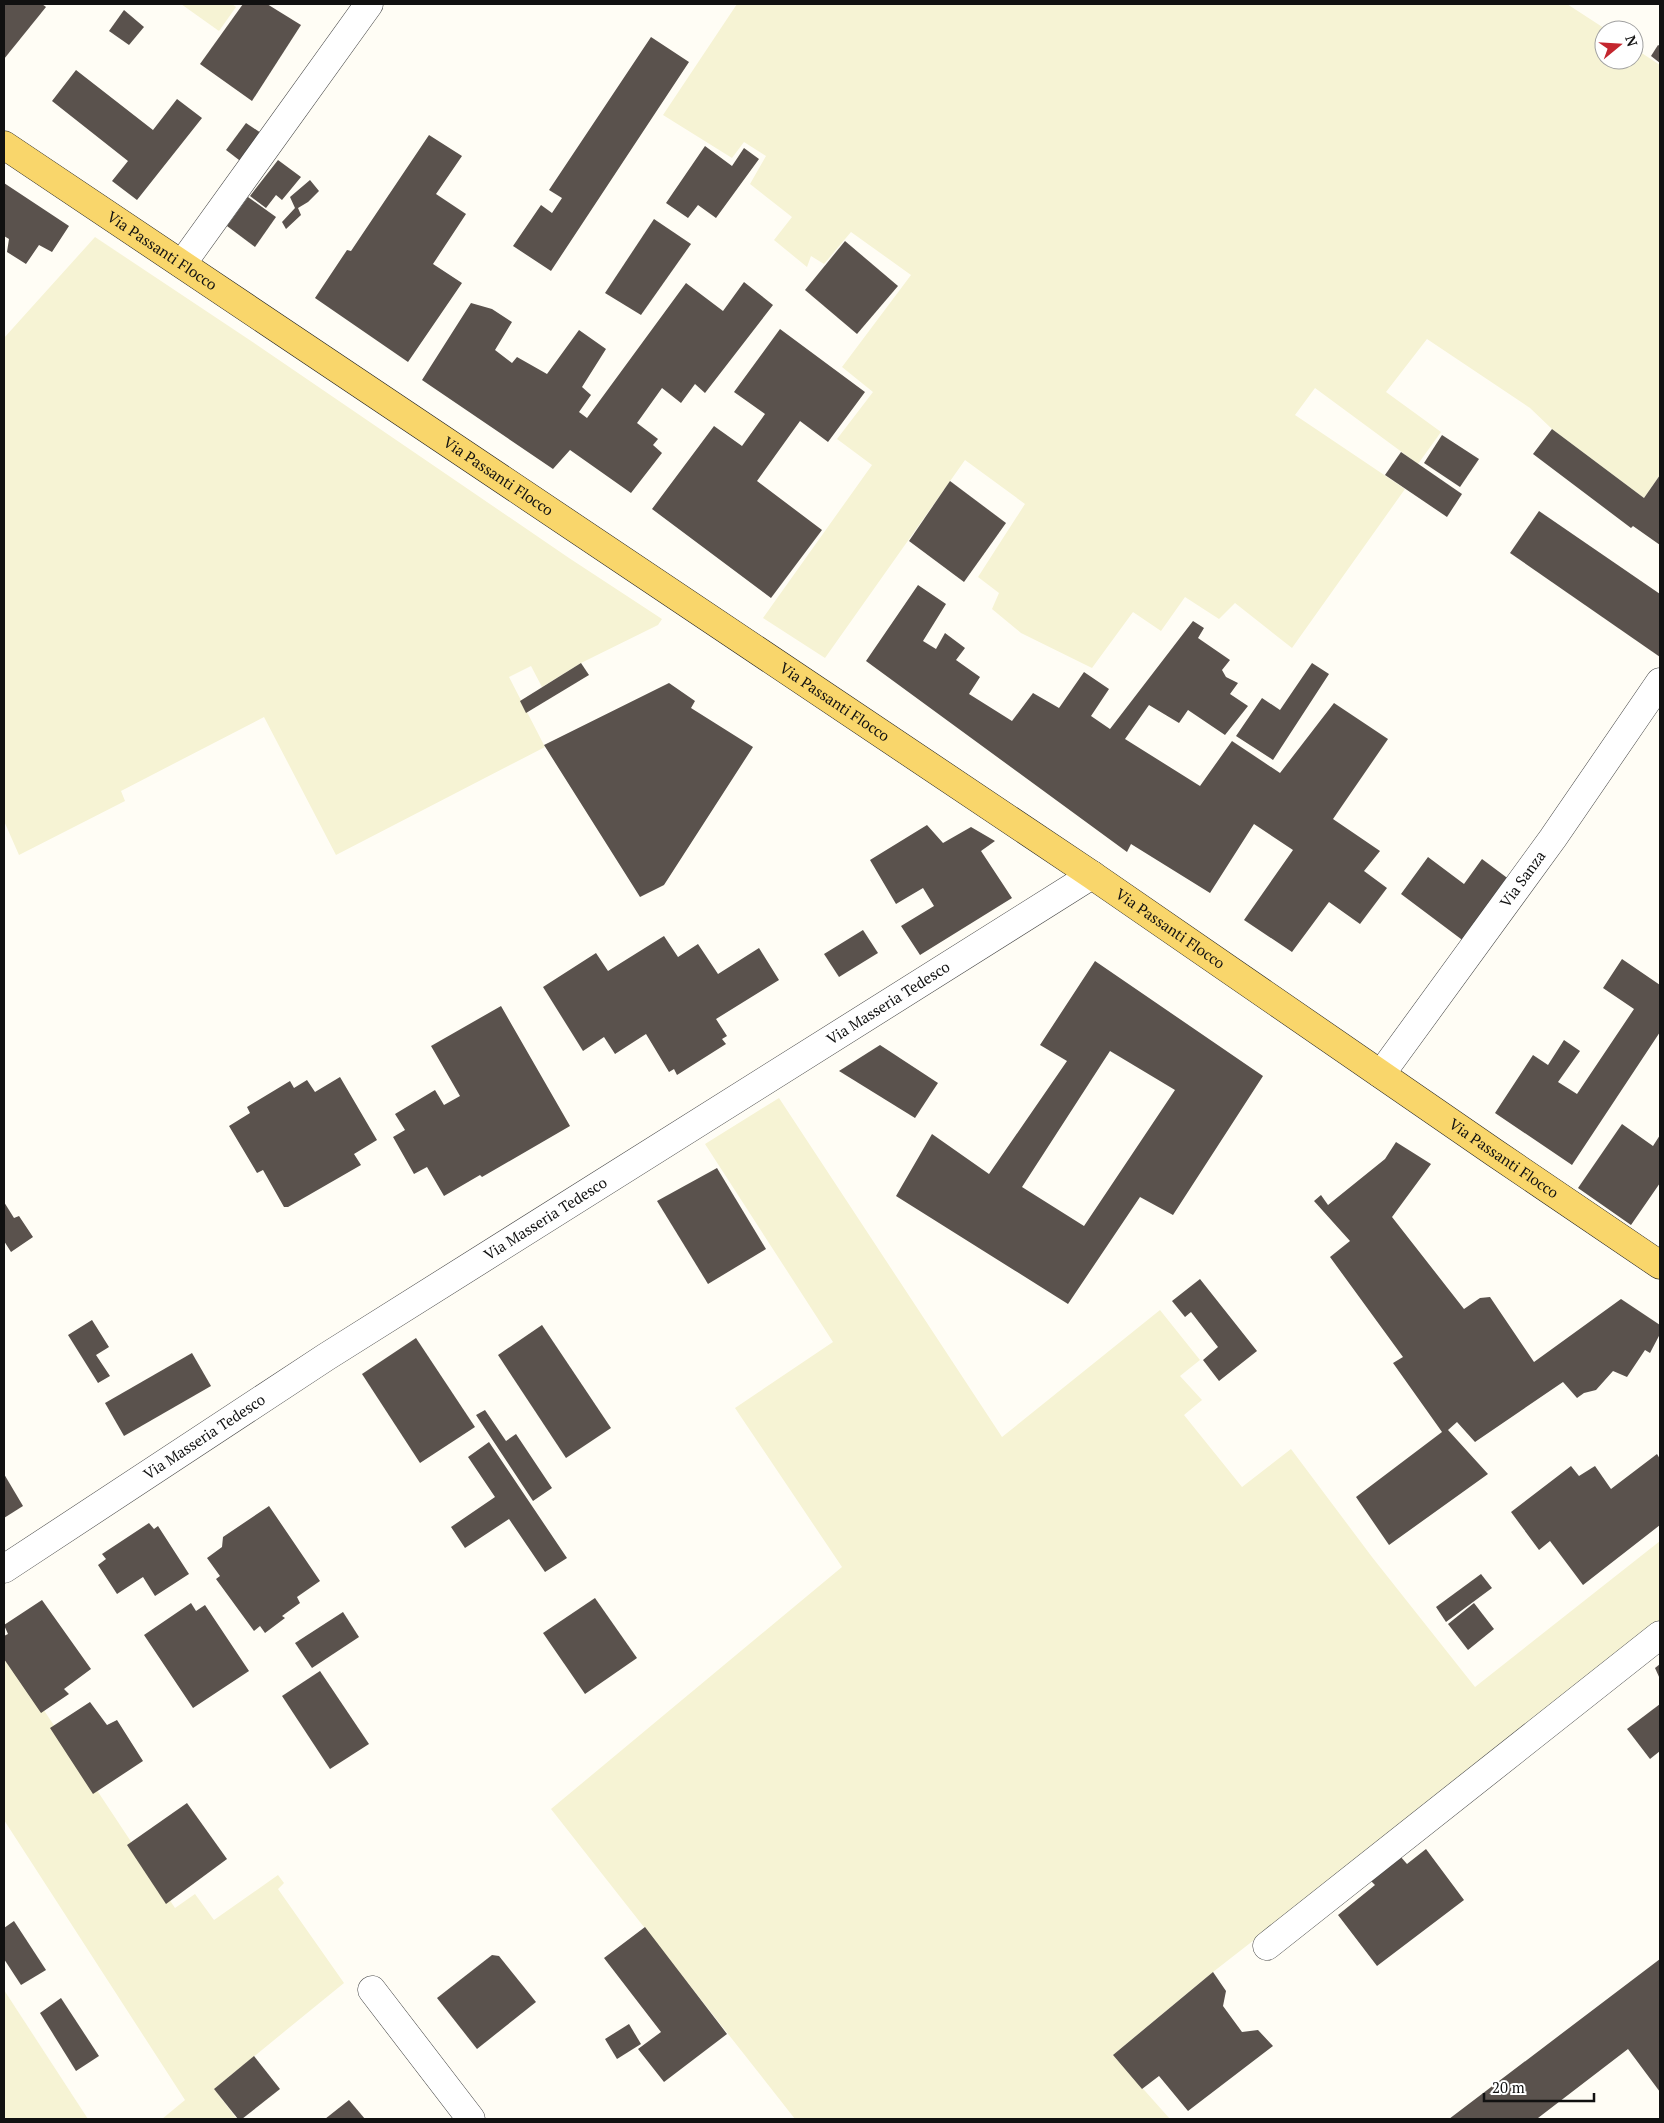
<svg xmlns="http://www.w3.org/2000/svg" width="1664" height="2123" font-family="'PT Serif',serif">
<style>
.farmland{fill:#f6f3d4}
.building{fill:#5a524d;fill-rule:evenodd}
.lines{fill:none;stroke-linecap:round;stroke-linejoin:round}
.minor-casing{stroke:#444;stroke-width:29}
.major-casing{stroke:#222;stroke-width:29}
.minor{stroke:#fff;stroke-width:28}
.major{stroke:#f9d66b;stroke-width:28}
.labels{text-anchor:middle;stroke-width:5;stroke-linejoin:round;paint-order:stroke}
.street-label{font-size:15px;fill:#111;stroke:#fff}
</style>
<rect width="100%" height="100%" fill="#fffdf5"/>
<g class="farmland">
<path d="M181,4H232L236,7L219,31Z"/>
<path d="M737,4H1567L1607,30H1604V60H1634V48L1660,65V475L1644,498L1552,429L1530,408L1427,339L1386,392L1441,432L1418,464L1315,388L1295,415L1405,489L1292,648L1235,603L1219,619L1185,597L1161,631L1133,612L1092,668L1021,633L992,609L999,593L978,577L1025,504L965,460L825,658L763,618L872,465L837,439L873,392L842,367L911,275L851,232L824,264L811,256L807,267L774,240L792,217L750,184L766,156L744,142L732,158L663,115Z"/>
<path d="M95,237L257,345L569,558L662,619L658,625L581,663L542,687L531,666L509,677L545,747L336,855L264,717L121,791L125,801L19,855L4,821V338Z"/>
<path d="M779,1098L1002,1437L1160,1310L1200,1360L1180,1376L1202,1400L1184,1415L1242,1487L1291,1449L1372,1557L1475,1687L1660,1541V1623L1213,1972L1113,2055L1170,2119H795L551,1809L842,1567L735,1408L833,1342L705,1144Z"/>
<path d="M4,1650L175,1908L195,1894L214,1920L278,1875L284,1883L278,1889L344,1983L214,2089L237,2119H162L185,2100L4,1820Z"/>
<path d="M4,1990L88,2119H4Z"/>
</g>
<g class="building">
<path d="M4,4H42L46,7L4,59Z"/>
<path d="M243,4H267L301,25L252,101L200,64Z"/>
<path d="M124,10L144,27L129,45L109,31Z"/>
<path d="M651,37L689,62L551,271L513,246L541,205L552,213L562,198L549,190Z"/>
<path d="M1658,45L1660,46V63L1651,56Z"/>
<path d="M76,70L153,130L177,99L202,118L137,200L112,181L128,161L52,101Z"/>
<path d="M246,123L264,135L243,163L226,150Z"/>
<path d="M429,135L462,156L436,194L466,214L433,264L462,283L408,362L315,298L347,250L351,251Z"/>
<path d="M705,146L732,166L744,148L759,159L716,218L698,205L688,218L666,203Z"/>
<path d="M278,160L301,177L282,200L276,195L266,208L250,196Z"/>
<path d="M310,180L319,191L308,202L298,208L301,215L286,229L282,222L295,208L290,197Z"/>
<path d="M4,183L69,226L52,252L39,245L26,264L7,252L9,239L4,236Z"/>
<path d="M248,197L276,217L255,247L227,226Z"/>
<path d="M654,219L691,244L641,315L605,293Z"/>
<path d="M845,241L898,286L857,334L805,290Z"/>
<path d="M744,282L773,305L705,393L695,384L681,403L662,388L637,423L658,439L653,445L662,453L631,493L570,450L553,469L422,380L471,303L492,309L512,322L495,350L512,363L517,357L547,374L579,330L606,349L582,387L591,395L579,412L587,418L686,283L723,311Z"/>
<path d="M780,329L865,392L828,442L800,421L757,481L822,530L771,598L652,509L714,426L742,446L765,414L734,392Z"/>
<path d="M1552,429L1644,498L1660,475V545L1633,526L1631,528L1533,454Z"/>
<path d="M1442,435L1479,459L1460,487L1424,463Z"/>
<path d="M1401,452L1462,494L1447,517L1385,475Z"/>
<path d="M950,481L1006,523L964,582L909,541Z"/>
<path d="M1539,511L1660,594V657L1510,553Z"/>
<path d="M918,585L946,604L923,641L936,649L945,633L965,648L956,660L980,677L969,694L1012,721L1033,693L1059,708L1084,672L1109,689L1091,716L1110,729L1193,621L1204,628L1198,638L1230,660L1222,670L1226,677L1238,683L1230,694L1248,706L1225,735L1188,710L1179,723L1149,705L1125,739L1200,786L1232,741L1280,773L1334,703L1388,739L1333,819L1380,851L1364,871L1387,888L1360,924L1329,902L1292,952L1244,920L1293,850L1254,824L1210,893L1131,844L1127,852L866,661Z"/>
<path d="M581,663L589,675L526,713L520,701Z"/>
<path d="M1312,663L1329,674L1273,760L1236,736L1262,698L1280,710Z"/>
<path d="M669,683L695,701L691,708L753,747L664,885L640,897L544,745Z"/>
<path d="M927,825L943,843L971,827L995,841L981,851L1012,898L920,955L901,926L934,906L923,888L896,904L870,860Z"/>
<path d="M1428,857L1464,884L1482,859L1510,880L1465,942L1401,894Z"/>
<path d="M863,930L878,953L839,977L824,954Z"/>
<path d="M664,936L678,957L698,944L718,974L759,948L779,980L716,1019L727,1036L722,1039L726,1044L677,1075L674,1069L669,1072L646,1034L615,1054L604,1037L583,1051L543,987L596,953L608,971Z"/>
<path d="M1622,959L1660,985V1032L1572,1165L1495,1113L1533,1055L1548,1065L1564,1040L1580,1051L1558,1082L1577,1094L1634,1009L1603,988Z"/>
<path d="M1095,961L1263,1076L1173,1215L1140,1197L1068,1304L896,1196L932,1134L989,1174L1067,1061L1040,1045ZM1110,1051L1175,1090L1084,1226L1022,1187Z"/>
<path d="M501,1006L570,1126L482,1177L480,1175L444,1196L427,1167L414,1174L393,1137L405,1130L395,1114L435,1090L444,1105L460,1096L431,1046Z"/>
<path d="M880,1045L938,1083L915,1118L839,1071Z"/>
<path d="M340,1077L377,1140L354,1154L361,1165L288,1207H284L263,1170L257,1173L229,1126L250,1113L247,1107L290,1081L294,1088L307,1080L315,1092Z"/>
<path d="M1622,1124L1653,1146L1660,1135V1183L1631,1225L1578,1188Z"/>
<path d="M1396,1142L1431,1164L1392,1217L1464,1309L1480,1298L1490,1297L1534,1362L1621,1299L1660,1325V1334L1650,1353L1645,1350L1627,1377L1613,1371L1596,1390L1584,1393L1577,1398L1563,1382L1475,1442L1457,1422L1448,1430L1488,1474L1389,1545L1356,1497L1442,1432L1393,1363L1403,1357L1330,1257L1350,1241L1314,1201L1321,1195L1328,1205L1385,1159Z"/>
<path d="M717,1168L766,1249L708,1284L657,1201Z"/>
<path d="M4,1202L14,1218L19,1216L33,1237L11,1252L4,1241Z"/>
<path d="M1200,1279L1257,1351L1219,1381L1203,1360L1218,1347L1191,1312L1185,1317L1172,1301Z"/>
<path d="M92,1320L109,1347L96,1355L110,1376L98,1383L68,1335Z"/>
<path d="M542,1325L611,1428L566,1458L498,1355Z"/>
<path d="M416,1338L475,1427L420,1463L362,1374Z"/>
<path d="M192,1353L211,1386L124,1436L105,1403Z"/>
<path d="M485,1410L506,1441L516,1434L552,1488L533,1501L476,1415Z"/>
<path d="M489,1442L567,1558L545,1572L509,1519L465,1548L451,1527L495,1497L468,1457Z"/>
<path d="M1657,1454L1660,1459V1525L1583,1585L1550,1541L1539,1550L1511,1512L1571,1466L1579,1476L1595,1466L1611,1489Z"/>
<path d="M4,1474L23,1506L4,1518Z"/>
<path d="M269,1506L320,1581L297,1597L300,1603L282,1616L285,1618L265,1633L260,1626L254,1631L216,1579L220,1576L207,1558L222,1547L223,1537Z"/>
<path d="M149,1523L154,1529L158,1526L189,1574L155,1596L143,1577L117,1594L98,1565L106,1559L102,1554Z"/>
<path d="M1481,1574L1492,1588L1446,1622L1436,1607Z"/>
<path d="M595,1598L637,1658L585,1694L543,1633Z"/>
<path d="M42,1600L91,1669L64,1689L69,1694L41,1713L4,1659V1636L8,1634L4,1625Z"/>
<path d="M191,1603L196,1611L205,1605L249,1671L193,1708L144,1635Z"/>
<path d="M1474,1603L1494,1629L1468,1650L1448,1624Z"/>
<path d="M343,1612L359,1637L312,1668L295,1643Z"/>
<path d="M1660,1664V1679L1655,1668Z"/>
<path d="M320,1671L369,1744L330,1769L282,1696Z"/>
<path d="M90,1702L107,1725L117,1720L143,1761L93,1794L50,1728Z"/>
<path d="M1660,1704V1751L1650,1759L1627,1729Z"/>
<path d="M187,1803L227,1859L166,1904L127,1845Z"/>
<path d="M1426,1849L1464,1900L1377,1966L1338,1915L1375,1885L1370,1880L1400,1856L1407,1864Z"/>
<path d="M14,1921L46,1970L21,1985L4,1959V1928Z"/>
<path d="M645,1927L727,2034L664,2082L638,2049L661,2032L604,1958Z"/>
<path d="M492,1955L499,1956L536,2002L477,2049L437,1998Z"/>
<path d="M1660,1959V2092L1628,2049L1538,2118L1539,2119H1449Z"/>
<path d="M1213,1972L1226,1991L1223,2006L1242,2032L1258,2030L1273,2046L1188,2111L1159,2076L1142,2089L1113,2055Z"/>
<path d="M61,1998L99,2056L76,2071L40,2013Z"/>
<path d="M629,2024L641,2044L617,2059L605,2039Z"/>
<path d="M254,2056L280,2089L242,2119H238L214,2089Z"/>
<path d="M349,2100L365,2119H325Z"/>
</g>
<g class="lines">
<g class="minor-casing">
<g id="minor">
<path d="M182,264L369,4"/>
<path id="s1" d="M1381,1074L1553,838L1660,682"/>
<path id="s2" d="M4,1569L326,1357L1092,875"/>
<path d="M1267,1946L1660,1635"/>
<path d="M372,1990L471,2119"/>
</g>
</g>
<g class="major-casing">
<g id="major">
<path id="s3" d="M4,145L1092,875L1495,1153L1660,1265"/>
</g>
</g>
<use href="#minor" class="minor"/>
<use href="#major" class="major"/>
</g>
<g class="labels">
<g class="street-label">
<text dy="5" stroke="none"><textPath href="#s3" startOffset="190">Via Passanti Flocco</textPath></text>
<text dy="5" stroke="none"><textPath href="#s3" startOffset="595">Via Passanti Flocco</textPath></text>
<text dy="5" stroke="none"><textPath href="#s3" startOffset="1000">Via Passanti Flocco</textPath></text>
<text dy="5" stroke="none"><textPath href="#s1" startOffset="241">Via Sanza</textPath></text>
<text dy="5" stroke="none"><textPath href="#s3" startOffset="1405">Via Passanti Flocco</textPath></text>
<text dy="5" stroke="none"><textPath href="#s2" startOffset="1050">Via Masseria Tedesco</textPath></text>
<text dy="5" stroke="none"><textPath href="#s3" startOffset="1810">Via Passanti Flocco</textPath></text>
<text dy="5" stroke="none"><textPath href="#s2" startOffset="645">Via Masseria Tedesco</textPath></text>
<text dy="5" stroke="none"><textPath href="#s2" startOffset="240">Via Masseria Tedesco</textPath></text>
</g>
</g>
<rect width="1664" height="2123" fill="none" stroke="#111111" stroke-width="10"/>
<g transform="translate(1619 45) rotate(72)"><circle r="24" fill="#ffffff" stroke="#a0a0a0"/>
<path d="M0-4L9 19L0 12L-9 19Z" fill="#c4262e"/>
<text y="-8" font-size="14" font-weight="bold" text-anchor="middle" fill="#111111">N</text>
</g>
<path d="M1484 2093v8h110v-8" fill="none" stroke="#111111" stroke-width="2.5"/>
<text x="1492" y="2093" font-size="15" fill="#111111" stroke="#ffffff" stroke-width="4" paint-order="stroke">20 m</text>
</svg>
